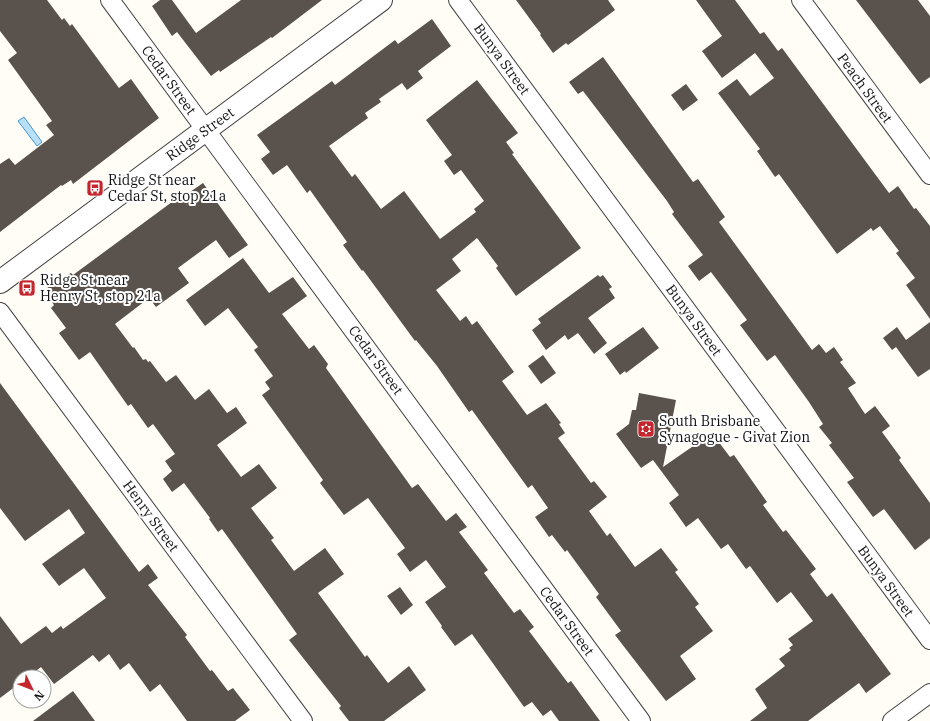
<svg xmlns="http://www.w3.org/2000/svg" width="930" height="721" font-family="'IBM Plex Serif',serif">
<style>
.water{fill:#b9e0f7;stroke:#3f96cf}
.building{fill:#5a524d}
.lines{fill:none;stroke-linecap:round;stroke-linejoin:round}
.minor-casing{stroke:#444;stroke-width:20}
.tertiary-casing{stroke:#444;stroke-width:24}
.minor{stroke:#fff;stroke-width:18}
.tertiary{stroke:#fff;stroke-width:22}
.labels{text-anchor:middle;stroke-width:4;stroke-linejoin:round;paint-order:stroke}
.street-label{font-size:14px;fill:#111;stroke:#fff}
.poi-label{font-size:14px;fill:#111;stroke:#fff;text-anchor:start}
</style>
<rect width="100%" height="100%" fill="#fffdf5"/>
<path class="water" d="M24,117L42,142L37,146L18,121Z"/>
<g class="building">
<path d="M0,0H47L62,20L64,18L70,26L72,24L119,88L131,79L159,118L73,184L71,180L62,186L61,185L0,232V164L9,158L15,165L54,135L46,125L52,121L8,60L17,53L0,31Z"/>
<path d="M160,0H172L196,33L241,0H322L272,38L271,37L220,72L219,70L211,76L177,32L172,36L152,6Z"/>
<path d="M516,0H608L615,10L568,45L566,43L553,53L540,35L541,34Z"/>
<path d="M696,0H735L760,34L764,32L778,51L782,48L889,193L898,186L914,209L916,208L930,226V319L906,285L915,278L896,253L899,251L880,226L873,231L871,228L837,254L779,174L775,177L757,151L760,149L718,93L737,79L750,96L774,78L755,53L722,78L702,51L722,36Z"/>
<path d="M856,0H918L930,16V77L920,84Z"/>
<path d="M432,19L451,46L418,71L423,78L407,90L402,83L379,99L381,102L365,113L368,118L329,146L352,177L355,174L381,209L404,191L440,239L476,212L474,209L484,201L461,170L454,175L444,161L452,155L426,120L477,80L518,133L506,142L514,153L512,154L581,248L516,296L496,268L498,266L477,238L452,259L461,271L436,290L460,321L466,316L472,325L477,321L514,372L502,381L527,415L546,403L561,423L559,424L565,433L558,438L591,483L594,481L607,497L589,511L607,536L610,533L635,567L661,548L678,570L675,572L699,604L695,607L713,631L680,656L696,679L666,701L615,635L621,631L596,597L599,594L567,550L565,552L552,535L549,537L535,517L548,508L532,485L528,488L472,410L469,412L437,366L416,340L415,341L363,270L362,271L343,245L347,242L310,190L307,193L287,165L273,175L261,159L270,152L257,135L332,81L335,85L395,40L398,44Z"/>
<path d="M603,57L693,182L698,179L725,217L719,222L812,350L819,344L826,353L834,347L843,360L840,362L856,383L848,388L865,414L875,406L890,426L882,432L901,458L899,460L930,503V538L915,550L884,509L873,517L847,482L854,478L829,445L832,443L819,427L823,424L809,402L775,355L767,361L740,325L747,320L711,272L699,281L688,266L703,255L672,214L674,212L667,201L583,91L578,94L569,82Z"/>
<path d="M686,84L698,100L683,111L671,95Z"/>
<path d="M203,183L248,245L229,258L216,240L178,268L189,283L156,307L149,298L115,324L133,348L134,347L143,360L146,359L148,362L150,361L166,382L176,375L195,400L209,389L227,413L236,407L247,423L217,445L241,477L259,464L277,488L251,508L274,538L271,540L294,571L325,548L344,574L318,593L365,657L367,655L388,683L409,666L426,690L384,721H349L339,708L341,706L289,640L297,634L222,529L218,532L209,519L210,518L184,483L172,492L163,479L172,471L165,461L175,454L153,424L148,428L131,404L128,406L90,352L79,360L59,333L66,328L51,308L54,305L44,290L71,273L73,275L176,199L177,201Z"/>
<path d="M243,258L269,293L293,277L307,296L282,314L309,349L314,345L328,364L326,368L412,488L418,484L446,521L456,513L467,527L459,532L488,570L484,573L514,613L520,609L534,627L529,631L568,683L571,681L600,721H559L551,710L543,716L532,702L524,707L472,634L455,646L441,627L442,626L425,602L446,587L426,560L410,572L397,554L405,548L368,498L344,515L320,483L323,480L262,395L270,389L265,382L273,376L254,350L258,347L228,308L205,326L186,300Z"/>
<path d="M598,275L600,277L603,275L612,287L609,289L615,298L588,318L607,343L594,354L578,333L568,340L565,335L546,350L532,330L541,323L538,319Z"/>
<path d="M930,322V369L918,377L896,347L892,350L883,338L897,327L906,340Z"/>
<path d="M643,327L659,348L626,373L625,371L620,375L605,354Z"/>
<path d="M543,355L556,373L541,384L528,366Z"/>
<path d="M0,383L139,572L148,564L158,578L148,585L187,635L185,637L210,671L212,670L228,691L233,688L250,710L235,721H187L160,684L150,692L129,663L120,670L109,654L99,662L93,655L54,684L41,667L28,677H20V683L0,698V616L21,644L46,626L52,633L61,626L63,629L106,598L84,568L59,586L42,564L85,533L69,509L25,541L0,508Z"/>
<path d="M639,393L676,400L663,467L712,433L730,457L734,455L767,502L763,505L783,532L786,530L816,569L810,574L827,597L832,593L891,674L866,693L859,683L808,721H750L767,708L755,689L785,666L779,659L791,650L789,648L793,645L788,639L813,621L791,592L777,603L750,566L746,569L728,544L721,549L698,518L686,527L669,503L679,495L653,460L641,468L616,434L629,424L632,410H636Z"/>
<path d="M400,587L413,605L401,615L387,596Z"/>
<path d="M73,691L95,721H33Z"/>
</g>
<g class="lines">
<g class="minor-casing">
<g id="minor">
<path d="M110,0L641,721"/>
<path d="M458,0L930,640"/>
<path d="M801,0L930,175"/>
<path d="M0,312L303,721"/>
<path d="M892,721L930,693"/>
</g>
</g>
<g class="tertiary-casing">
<path id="tertiary" d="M0,282L381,0"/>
</g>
<use href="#minor" class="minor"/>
<use href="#tertiary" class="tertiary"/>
</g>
<defs>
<g id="bus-square" transform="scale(0.9)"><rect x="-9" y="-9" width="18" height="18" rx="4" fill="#c4262e" stroke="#fff"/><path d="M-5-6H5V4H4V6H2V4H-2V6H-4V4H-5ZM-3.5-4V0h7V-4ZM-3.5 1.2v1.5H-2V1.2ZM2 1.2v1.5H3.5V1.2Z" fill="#fff"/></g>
<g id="synagogue-square" transform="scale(0.9)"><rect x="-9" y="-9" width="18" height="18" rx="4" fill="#c4262e" stroke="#fff"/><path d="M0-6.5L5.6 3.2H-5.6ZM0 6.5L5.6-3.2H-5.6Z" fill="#fff"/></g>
</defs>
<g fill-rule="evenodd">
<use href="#bus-square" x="95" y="188"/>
<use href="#bus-square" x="27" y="288"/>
<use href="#synagogue-square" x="646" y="429"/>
</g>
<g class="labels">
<g class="street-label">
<text transform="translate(502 59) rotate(54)" y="5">Bunya Street</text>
<text transform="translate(169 80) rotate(54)" y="5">Cedar Street</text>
<text transform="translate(865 88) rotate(54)" y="5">Peach Street</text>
<text transform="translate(200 134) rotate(-36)" y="5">Ridge Street</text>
<text transform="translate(694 320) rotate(54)" y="5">Bunya Street</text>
<text transform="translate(376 360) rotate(54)" y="5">Cedar Street</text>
<text transform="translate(151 516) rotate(54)" y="5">Henry Street</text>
<text transform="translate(886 581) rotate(54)" y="5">Bunya Street</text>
<text transform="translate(567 621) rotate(54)" y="5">Cedar Street</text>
</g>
<g class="poi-label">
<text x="108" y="185">Ridge St near<tspan x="108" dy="16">Cedar St, stop 21a</tspan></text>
<text x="40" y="285">Ridge St near<tspan x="40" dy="16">Henry St, stop 21a</tspan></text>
<text x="659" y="426">South Brisbane<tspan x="659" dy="16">Synagogue - Givat Zion</tspan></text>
</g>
</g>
<g transform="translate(32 689) rotate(133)"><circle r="19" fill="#ffffff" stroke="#a0a0a0"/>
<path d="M0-3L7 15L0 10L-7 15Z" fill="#c4262e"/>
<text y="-6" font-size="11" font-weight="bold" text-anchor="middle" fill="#111111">N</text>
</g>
</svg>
